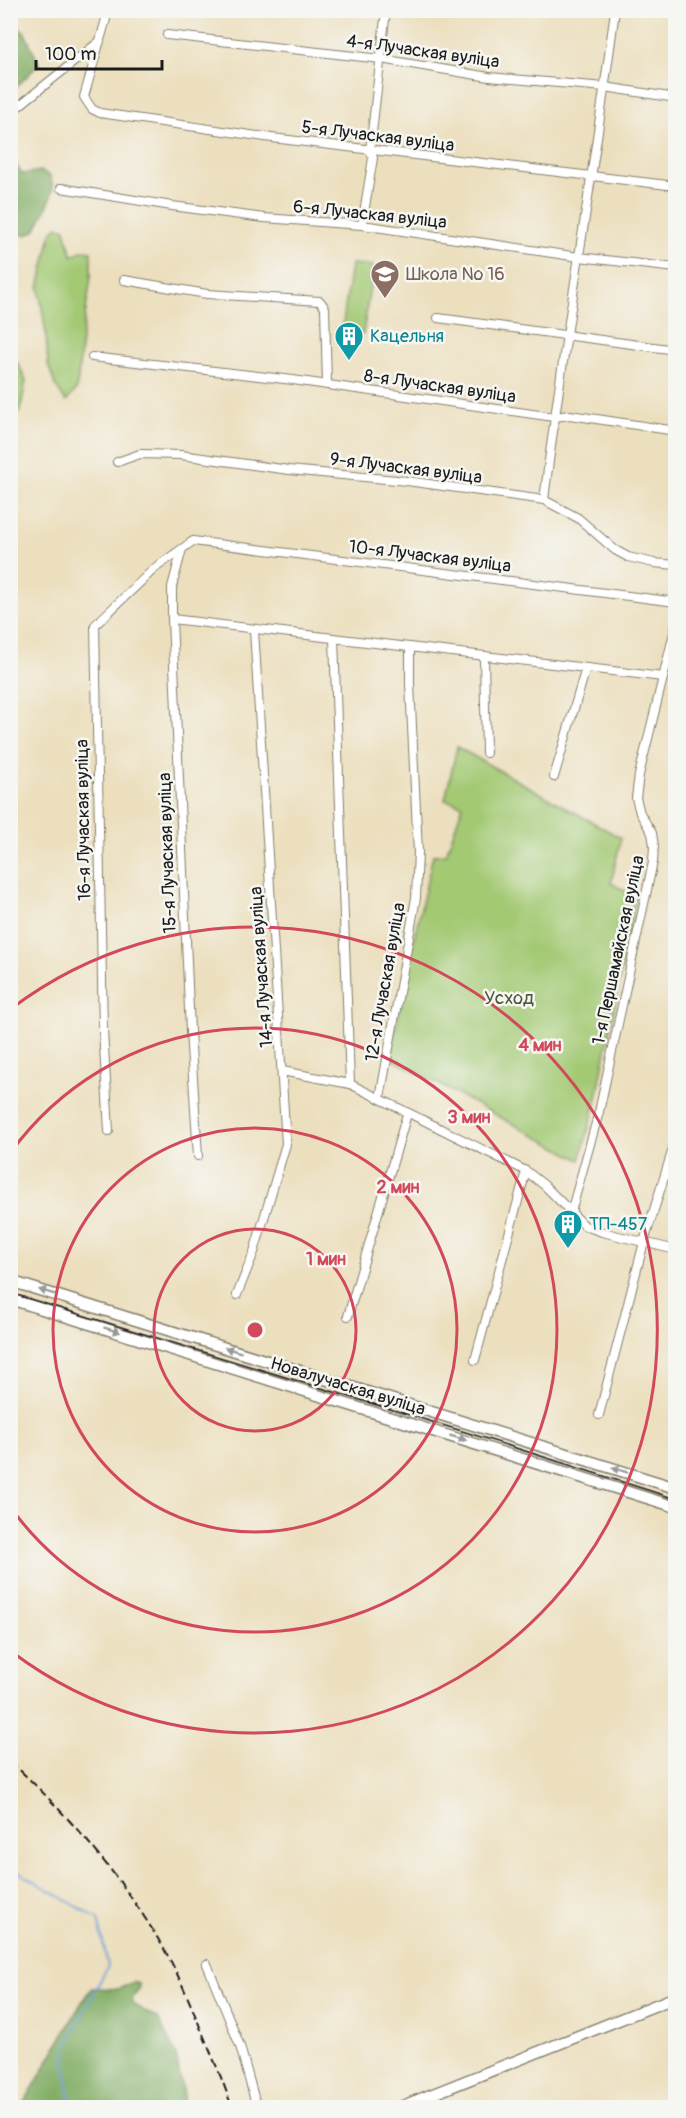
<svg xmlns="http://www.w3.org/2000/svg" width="686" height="2118" font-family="Pangolin,sans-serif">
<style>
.green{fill:#a3c973;stroke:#607248;stroke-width:1.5}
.forest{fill:#82ad65;stroke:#4f6440;stroke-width:1.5}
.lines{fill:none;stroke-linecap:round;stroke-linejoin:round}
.stream{stroke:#709ed8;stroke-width:2}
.street-casing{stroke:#847e6d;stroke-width:10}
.secondary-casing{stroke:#847e6d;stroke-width:13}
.street{stroke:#fff;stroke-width:8}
.secondary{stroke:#fff;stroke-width:10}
.tram{stroke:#1c1c1c;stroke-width:1.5}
.rail{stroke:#1c1c1c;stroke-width:2;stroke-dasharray:9 4.5;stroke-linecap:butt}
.oneway{fill:#999}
.ring{fill:none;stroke:#d1495b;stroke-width:3}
.labels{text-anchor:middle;stroke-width:5;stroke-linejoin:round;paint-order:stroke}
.street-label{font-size:18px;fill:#1c1c1c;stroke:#f6f6f2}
.education-label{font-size:18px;fill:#785e54;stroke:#f6f6f2;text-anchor:start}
.culture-label{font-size:18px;fill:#0d838f;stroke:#f6f6f2;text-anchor:start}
.park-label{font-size:18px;fill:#4b593a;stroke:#f6f6f2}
.centre{fill:#d1495b;stroke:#f6f6f2;stroke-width:3}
.ring-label{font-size:18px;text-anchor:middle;font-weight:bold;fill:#d1495b;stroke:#f6f6f2;stroke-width:5;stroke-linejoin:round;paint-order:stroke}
</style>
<rect width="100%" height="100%" fill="#f6f6f2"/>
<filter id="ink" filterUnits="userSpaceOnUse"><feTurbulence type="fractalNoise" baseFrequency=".0167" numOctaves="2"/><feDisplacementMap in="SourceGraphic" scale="12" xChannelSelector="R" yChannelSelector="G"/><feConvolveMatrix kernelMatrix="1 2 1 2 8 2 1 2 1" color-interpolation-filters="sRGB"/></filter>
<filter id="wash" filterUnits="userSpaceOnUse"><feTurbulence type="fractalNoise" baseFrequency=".008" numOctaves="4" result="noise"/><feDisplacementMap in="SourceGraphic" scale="24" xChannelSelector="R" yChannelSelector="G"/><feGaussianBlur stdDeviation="1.35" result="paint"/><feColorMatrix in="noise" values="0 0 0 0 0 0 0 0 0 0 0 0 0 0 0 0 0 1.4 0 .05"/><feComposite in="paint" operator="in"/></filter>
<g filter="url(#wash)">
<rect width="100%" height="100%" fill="#ecdfbe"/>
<g class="green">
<path d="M57,226L65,229L72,256L83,250L91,251V277L82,336L78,378L76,390L66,402L55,385L48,364L46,334L39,288L51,235Z"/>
<path d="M351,264L373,266L363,334L342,331Z"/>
<path d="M18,363L26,381L20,411L13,421L11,430V365Z"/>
<path d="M457,747L621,838L611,883L636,897L596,1102L580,1160L390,1058L414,938L433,855L446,854L463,805L445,800Z"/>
</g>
<g class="forest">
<path d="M11,24L24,31L39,64L11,92Z"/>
<path d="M11,157L22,174L41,171L50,176L53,188L49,203L35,231L26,235L11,232Z"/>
<path d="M133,1982L139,1984V1989L132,1999L133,2004L158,2019L176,2054L185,2107H22L86,1995L93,1988L119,1989Z"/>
</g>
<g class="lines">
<path class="stream" d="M10,1867L98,1919L108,1966L67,2044L65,2065L71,2108"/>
</g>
</g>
<g filter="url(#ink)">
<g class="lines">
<g class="street-casing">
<g id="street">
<path d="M106,10V19L84,97L92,109L100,113L272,138L676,186"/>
<path d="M167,35L381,59L489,77L605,87L676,98"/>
<path d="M10,113L100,41"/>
<path d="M61,188L172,206L264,218L362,225L579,257L676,268"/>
<path d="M362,225L373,158L370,150L386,10"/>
<path d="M124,280L207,294L320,301L325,308L327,385"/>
<path d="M438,318L676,350"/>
<path d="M92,357L293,380L554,417L570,415L676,431"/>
<path d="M117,462L140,454L181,455L289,470L407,481L544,500L578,518L615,550L628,557L654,563L676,565"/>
<path d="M544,500C564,336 594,174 615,10"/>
<path d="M182,549L172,587V619L190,1031L198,1156"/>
<path d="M172,619L663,677"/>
<path d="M334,639L350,1084"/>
<path d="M484,656L486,753"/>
<path d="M554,777L586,668"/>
<path d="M282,1071L350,1084L526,1171L544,1185L585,1226L602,1232L676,1250"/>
<path d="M380,1098L416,898L418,852L410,684V647"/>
<path d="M109,1131L103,1030L95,625L155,568L193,541L676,602"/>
<path d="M571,1212L599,1112L653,862L654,846L652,833L640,813L636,798L639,775L676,625"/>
<path d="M237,1295L254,1252L286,1144L254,630"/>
<path d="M348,1316L407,1114"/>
<path d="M475,1360L526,1171"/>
<path d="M599,1415L644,1242L676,1139"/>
<path d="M207,1964L240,2046L257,2108"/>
</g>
</g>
<g class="secondary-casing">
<g id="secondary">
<path d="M10,1281L676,1488"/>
<path d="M10,1299L676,1507"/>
<path d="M398,2108L676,1997"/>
</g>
</g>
<use href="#street" class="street"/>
<use href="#secondary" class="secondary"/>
<path class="tram" d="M10,1293L462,1431L676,1499"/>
<path class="rail" d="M10,1761C72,1818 127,1883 168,1956C183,1984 195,2015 207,2044C216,2065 225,2086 232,2108"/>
</g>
<defs><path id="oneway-solid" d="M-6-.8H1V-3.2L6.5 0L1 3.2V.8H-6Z" transform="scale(1.5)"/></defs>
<g class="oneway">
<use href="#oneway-solid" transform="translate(47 1292) rotate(-163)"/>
<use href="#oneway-solid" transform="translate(112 1330) rotate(17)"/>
<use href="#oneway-solid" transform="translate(233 1350) rotate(-163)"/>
<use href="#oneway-solid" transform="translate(458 1438) rotate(17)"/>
<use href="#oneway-solid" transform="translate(620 1470) rotate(-162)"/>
</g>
</g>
<g class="ring">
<circle cx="255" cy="1330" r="101"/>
<circle cx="255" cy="1330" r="202"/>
<path d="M11 1152A302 302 0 1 1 11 1508"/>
<path d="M12 1008A403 403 0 1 1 12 1652"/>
</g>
<defs>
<g id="school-pin" transform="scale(1.5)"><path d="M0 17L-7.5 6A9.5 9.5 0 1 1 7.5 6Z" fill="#8d6e63" stroke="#f6f6f2"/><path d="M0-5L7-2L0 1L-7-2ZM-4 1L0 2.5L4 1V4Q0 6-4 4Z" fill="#fff"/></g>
<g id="building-pin" transform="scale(1.5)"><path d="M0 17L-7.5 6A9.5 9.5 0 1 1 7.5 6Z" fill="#0f9aa8" stroke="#f6f6f2"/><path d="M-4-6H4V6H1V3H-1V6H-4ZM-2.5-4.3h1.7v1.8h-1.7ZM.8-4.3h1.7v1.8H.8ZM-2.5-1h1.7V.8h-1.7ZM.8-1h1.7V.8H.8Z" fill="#fff"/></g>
</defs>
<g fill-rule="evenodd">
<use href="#school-pin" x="385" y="274"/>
<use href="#building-pin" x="349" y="336"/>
<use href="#building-pin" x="568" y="1224"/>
</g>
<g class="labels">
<g class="street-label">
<text transform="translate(423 51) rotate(8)" y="6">4-я Лучаская вуліца</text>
<text transform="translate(378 136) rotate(7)" y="6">5-я Лучаская вуліца</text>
<text transform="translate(370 214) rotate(6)" y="6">6-я Лучаская вуліца</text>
<text transform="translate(440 386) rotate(8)" y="6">8-я Лучаская вуліца</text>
<text transform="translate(406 468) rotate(7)" y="6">9-я Лучаская вуліца</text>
<text transform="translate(430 556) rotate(7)" y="6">10-я Лучаская вуліца</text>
<text transform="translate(83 820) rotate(-91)" y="6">16-я Лучаская вуліца</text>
<text transform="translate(167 853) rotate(-92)" y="6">15-я Лучаская вуліца</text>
<text transform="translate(618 950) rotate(-78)" y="6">1-я Першамайская вуліца</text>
<text transform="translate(261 967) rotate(-94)" y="6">14-я Лучаская вуліца</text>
<text transform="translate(385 982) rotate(-80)" y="6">12-я Лучаская вуліца</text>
<text transform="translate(348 1386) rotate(17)" y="6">Новалучаская вуліца</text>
</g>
<g class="education-label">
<text x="406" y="280">Школа № 16</text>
</g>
<g class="culture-label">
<text x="370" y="342">Кацельня</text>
<text x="589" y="1230">ТП-457</text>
</g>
<g class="park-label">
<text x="509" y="1004">Усход</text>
</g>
</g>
<circle cx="255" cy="1330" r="9" class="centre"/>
<g class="ring-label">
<text x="540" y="1051">4 мин</text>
<text x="469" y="1123">3 мин</text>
<text x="398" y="1193">2 мин</text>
<text x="326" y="1265">1 мин</text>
</g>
<rect width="686" height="2118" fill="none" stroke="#f6f6f2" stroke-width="36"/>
<path d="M36 60v9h126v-9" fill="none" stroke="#1c1c1c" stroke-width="3"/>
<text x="45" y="60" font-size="18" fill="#1c1c1c" stroke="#f6f6f2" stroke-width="4.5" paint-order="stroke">100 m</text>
</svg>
